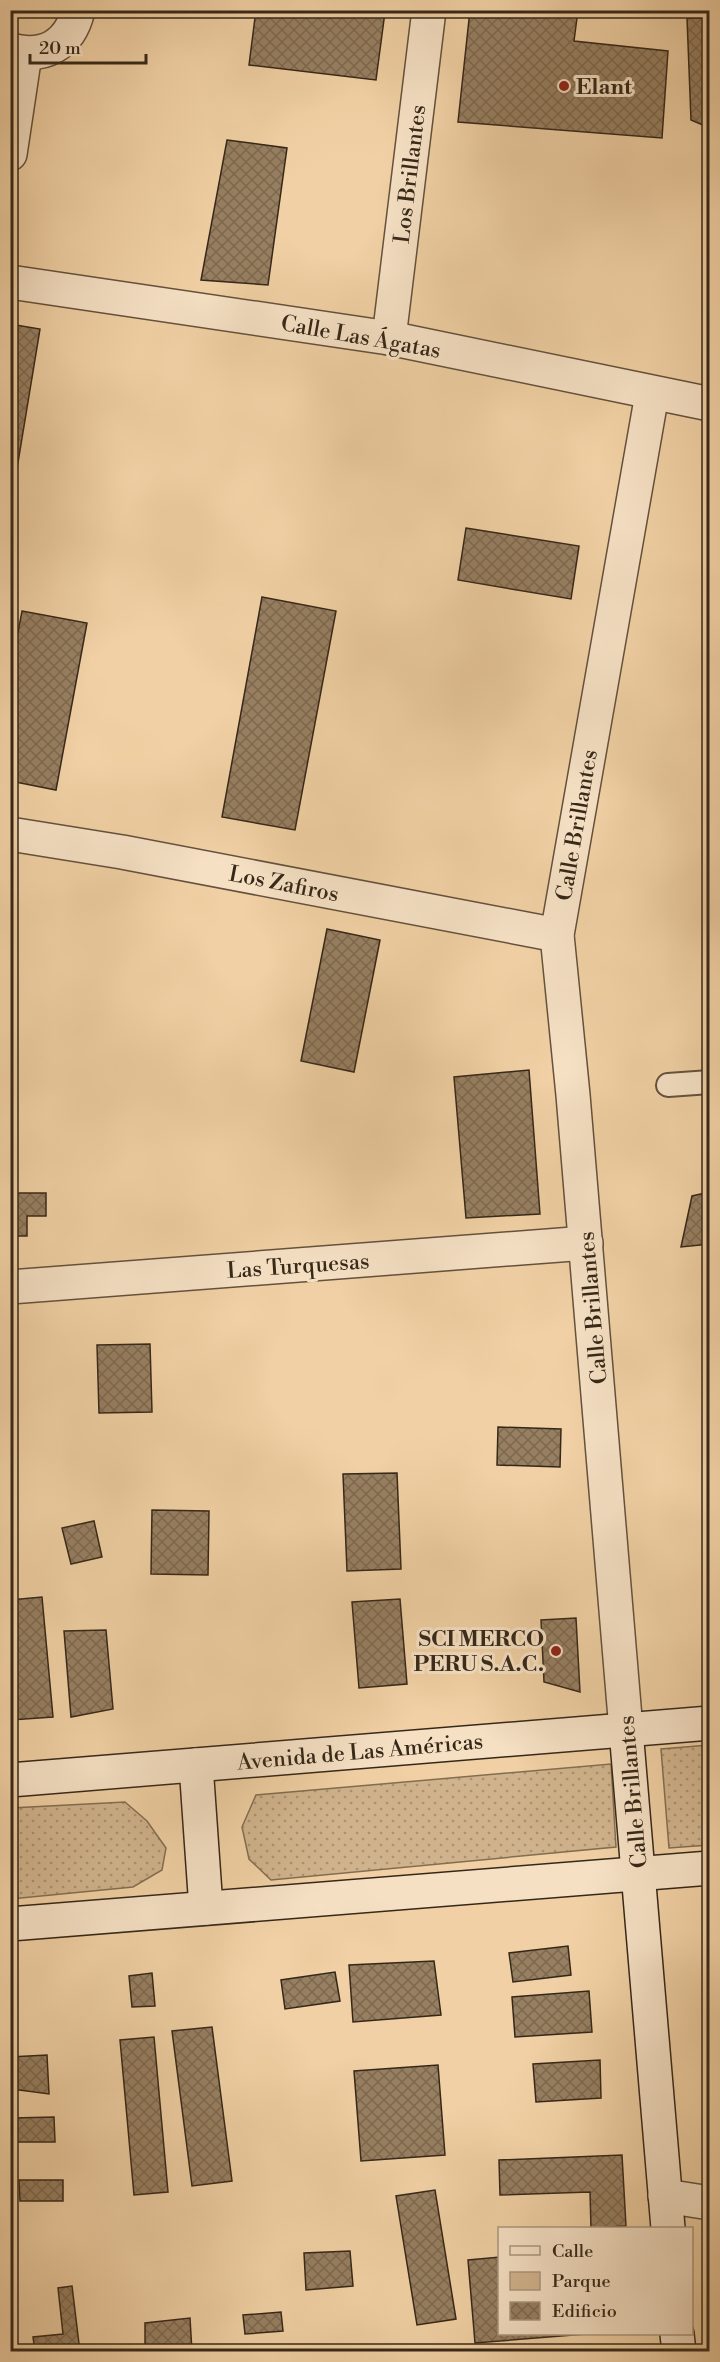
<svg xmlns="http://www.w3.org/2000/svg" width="720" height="2362" font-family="'Libre Bodoni',serif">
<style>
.green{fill:url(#green-dots);stroke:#836e52;stroke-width:1.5}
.building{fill:url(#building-cross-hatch);stroke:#362819;stroke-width:1.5}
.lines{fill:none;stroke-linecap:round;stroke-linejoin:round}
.lane-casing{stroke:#64523c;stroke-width:26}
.street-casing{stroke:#64523c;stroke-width:36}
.secondary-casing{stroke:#362819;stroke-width:36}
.lane{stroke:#f5e0c4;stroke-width:22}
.street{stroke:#f5e0c4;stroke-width:33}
.secondary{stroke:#f5e0c4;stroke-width:33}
.poi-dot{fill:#8f2418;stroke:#f5e0c4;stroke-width:2}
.labels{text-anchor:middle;stroke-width:6;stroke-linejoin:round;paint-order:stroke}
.poi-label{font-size:22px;font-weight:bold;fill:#362819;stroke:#f5e0c4;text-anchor:start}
.street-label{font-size:22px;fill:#362819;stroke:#f5e0c4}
</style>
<defs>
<pattern id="green-dots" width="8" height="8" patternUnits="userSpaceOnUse" patternTransform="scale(1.5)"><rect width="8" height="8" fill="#d0b38c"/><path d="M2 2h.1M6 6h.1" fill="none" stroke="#aa9272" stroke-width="1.8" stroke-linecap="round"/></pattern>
<pattern id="building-cross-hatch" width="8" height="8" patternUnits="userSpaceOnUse" patternTransform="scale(1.5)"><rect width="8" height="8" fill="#977f61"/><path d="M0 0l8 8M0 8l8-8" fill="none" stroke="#7c684f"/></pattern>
</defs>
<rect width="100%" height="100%" fill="#f0d0a4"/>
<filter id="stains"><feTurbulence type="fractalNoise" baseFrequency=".00333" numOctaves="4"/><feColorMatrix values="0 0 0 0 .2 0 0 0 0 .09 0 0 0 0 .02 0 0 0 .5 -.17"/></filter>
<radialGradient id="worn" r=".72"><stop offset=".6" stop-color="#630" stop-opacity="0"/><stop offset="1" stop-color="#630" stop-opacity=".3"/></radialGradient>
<g class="green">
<path d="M709,1745V1845L669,1848L661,1749Z"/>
<path d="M611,1764L616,1847L271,1880L249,1859L242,1827L256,1795Z"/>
<path d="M125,1802L147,1821L166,1848L162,1870L133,1887L11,1899V1808Z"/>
</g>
<g class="building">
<path d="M256,10L385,12L376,80L249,65Z"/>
<path d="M470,10H578L574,41L668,51L662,138L458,122Z"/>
<path d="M687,18H710V128L691,120Z"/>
<path d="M227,140L287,148L268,285L201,280Z"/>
<path d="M10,324L40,329L10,511Z"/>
<path d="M466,528L579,546L571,599L458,580Z"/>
<path d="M262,597L336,611L295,830L222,817Z"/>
<path d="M22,611L87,623L56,790L10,781V674Z"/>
<path d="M327,929L380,940L354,1072L301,1061Z"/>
<path d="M529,1070L540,1214L466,1218L454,1077Z"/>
<path d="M710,1192V1244L681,1247L692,1196Z"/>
<path d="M10,1193H46V1216H27V1236H10Z"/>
<path d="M150,1344L152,1412L99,1413L97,1345Z"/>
<path d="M498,1427L561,1429L560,1467L497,1465Z"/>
<path d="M397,1473L401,1569L347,1571L343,1474Z"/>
<path d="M152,1510L209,1511L208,1575L151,1574Z"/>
<path d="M94,1521L102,1557L71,1564L62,1528Z"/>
<path d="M42,1597L53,1717L11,1720L10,1600Z"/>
<path d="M400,1599L407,1684L359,1688L352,1602Z"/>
<path d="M576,1618L580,1692L544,1682L541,1620Z"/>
<path d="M106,1630L113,1709L71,1717L64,1631Z"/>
<path d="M568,1946L571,1975L513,1982L509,1953Z"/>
<path d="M434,1961L441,2015L353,2022L349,1965Z"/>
<path d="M335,1972L340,2001L285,2009L281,1980Z"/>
<path d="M152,1973L155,2006L132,2007L129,1976Z"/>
<path d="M589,1991L592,2032L515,2037L512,1997Z"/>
<path d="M212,2027L232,2181L192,2186L172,2031Z"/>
<path d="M154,2037L168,2192L134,2195L120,2040Z"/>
<path d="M47,2055L49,2094L12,2089L10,2057Z"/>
<path d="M600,2060L601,2098L536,2102L533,2064Z"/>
<path d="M438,2065L445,2155L361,2161L354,2071Z"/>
<path d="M54,2117L55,2142H14L13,2118Z"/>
<path d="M622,2155L626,2226L591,2228L590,2192L500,2195L499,2160Z"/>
<path d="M19,2180H63V2201H20Z"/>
<path d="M435,2190L456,2319L417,2325L396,2196Z"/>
<path d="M350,2251L353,2286L306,2290L304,2253Z"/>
<path d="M500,2257V2334H586L475,2343L468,2260Z"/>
<path d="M72,2286L80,2352H35L33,2337L63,2334L58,2288Z"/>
<path d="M281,2312L283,2331L245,2334L243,2315Z"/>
<path d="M190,2318L192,2352H145V2323Z"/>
</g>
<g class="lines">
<g class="lane-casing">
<path id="lane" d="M668,1085L710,1082"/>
</g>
<g class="street-casing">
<g id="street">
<path d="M10,50C44,59 70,45 78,10"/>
<path d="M10,154L25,54"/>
<path d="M10,282L389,338L710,404"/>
<path d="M389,338L429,10"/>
<path d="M10,834L122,852L557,935"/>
<path d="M10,1287L586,1243"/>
<path d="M626,1730L573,1095L557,935L652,394"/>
<path d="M665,2196L710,2203"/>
</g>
</g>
<g class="secondary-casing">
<g id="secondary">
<path d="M626,1730L668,2228"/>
<path d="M196,1765L206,1908"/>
<path d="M10,1780L710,1723"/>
<path d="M10,1924L710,1868"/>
<path d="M677,2334L679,2352"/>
</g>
</g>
<use href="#lane" class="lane"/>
<use href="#street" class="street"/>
<use href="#secondary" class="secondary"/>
</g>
<g class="poi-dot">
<circle cx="564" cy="86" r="6"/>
<circle cx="556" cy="1651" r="6"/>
</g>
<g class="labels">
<g class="poi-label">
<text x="576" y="94">Elant</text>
<text x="544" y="1646" text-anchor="end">SCI MERCO<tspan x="544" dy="25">PERU S.A.C.</tspan></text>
</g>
<g class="street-label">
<text transform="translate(409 174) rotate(-83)" y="8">Los Brillantes</text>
<text transform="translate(361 336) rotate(10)" y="8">Calle Las Ágatas</text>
<text transform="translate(576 825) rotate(-80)" y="8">Calle Brillantes</text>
<text transform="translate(284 883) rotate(11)" y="8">Los Zafiros</text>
<text transform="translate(298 1265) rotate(-4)" y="8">Las Turquesas</text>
<text transform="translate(592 1308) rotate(-95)" y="8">Calle Brillantes</text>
<text transform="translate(360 1751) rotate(-5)" y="8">Avenida de Las Américas</text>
<text transform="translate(632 1792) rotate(-95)" y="8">Calle Brillantes</text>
</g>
</g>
<rect width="720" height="2362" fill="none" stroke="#f0d0a4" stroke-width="36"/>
<rect x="12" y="12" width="696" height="2338" fill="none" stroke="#362819" stroke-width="3"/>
<rect x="18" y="18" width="684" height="2326" fill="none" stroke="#362819" stroke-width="1.5"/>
<rect x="498" y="2227" width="195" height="108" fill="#f5e0c4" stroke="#a99680" stroke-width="1.5"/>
<rect x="510" y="2246" width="30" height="9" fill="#f5e0c4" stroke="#a99680" stroke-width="1.5"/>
<text x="552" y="2257" font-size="18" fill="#362819">Calle</text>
<rect x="510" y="2272" width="30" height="18" fill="#d0b38c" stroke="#a99680" stroke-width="1.5"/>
<text x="552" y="2287" font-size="18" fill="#362819">Parque</text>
<rect x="510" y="2302" width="30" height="18" fill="url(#building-cross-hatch)" stroke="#a99680" stroke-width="1.5"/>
<text x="552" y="2317" font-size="18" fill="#362819">Edificio</text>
<path d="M30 54v9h116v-9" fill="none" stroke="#362819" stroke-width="3"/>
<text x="39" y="54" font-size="18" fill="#362819" stroke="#f5e0c4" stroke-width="4.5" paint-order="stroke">20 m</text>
<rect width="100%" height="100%" filter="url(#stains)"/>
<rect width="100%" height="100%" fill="url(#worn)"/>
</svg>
